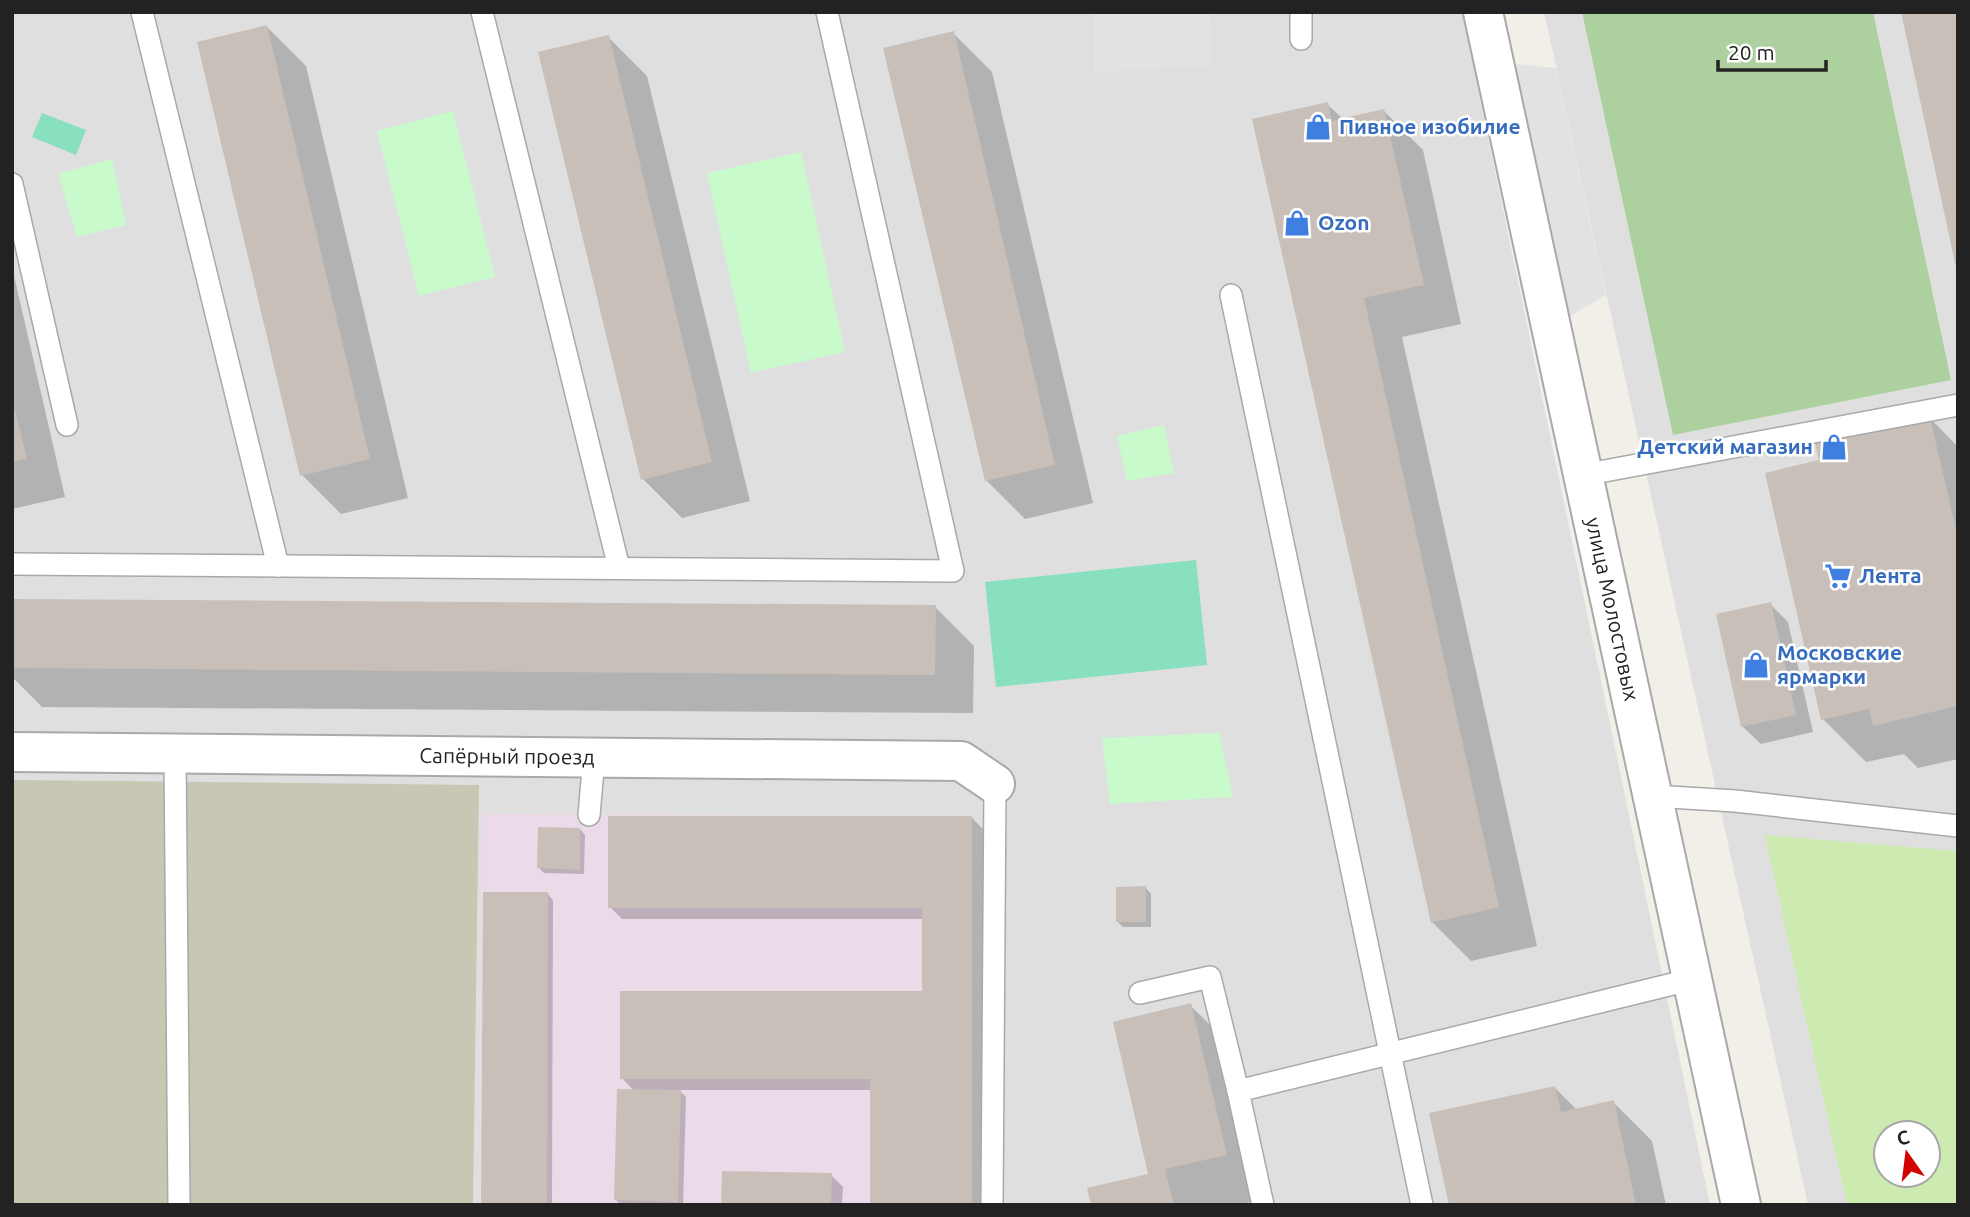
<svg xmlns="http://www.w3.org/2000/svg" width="1970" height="1217" font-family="Ubuntu,sans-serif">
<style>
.residential{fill:#e0dfdf;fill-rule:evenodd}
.industrial{fill:#ebdbe8}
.construction{fill:#c7c7b4}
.grass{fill:#cdebb0;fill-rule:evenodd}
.forest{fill:#add19e}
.park{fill:#c8facc}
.pitch{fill:#88e0be}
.parking{fill:#e2e2e2}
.shadow{fill:#0003}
.building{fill:#c7bfb8}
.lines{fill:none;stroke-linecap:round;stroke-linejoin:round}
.service-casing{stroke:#a9a9a9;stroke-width:24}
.minor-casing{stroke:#a9a9a9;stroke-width:42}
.tertiary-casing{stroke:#a9a9a9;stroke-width:42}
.service{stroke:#fff;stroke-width:21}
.minor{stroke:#fff;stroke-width:38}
.tertiary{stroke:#fff;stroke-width:38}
.labels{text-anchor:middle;stroke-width:5;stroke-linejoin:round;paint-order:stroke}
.shop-label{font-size:21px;font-weight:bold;fill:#366cbe;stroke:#fff;text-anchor:start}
.street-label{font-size:21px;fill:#222;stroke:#fff}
</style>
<rect width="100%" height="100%" fill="#f2efe9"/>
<g class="residential">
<path d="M12,12H1462L1710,1205H12Z"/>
<path d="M1544,12H1958V1205H1808ZM1886,1133H1928V1175H1886Z"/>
</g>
<path class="industrial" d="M482,814L972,816V1205H480Z"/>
<path class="construction" d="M12,780L479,785L473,1205H12Z"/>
<path class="grass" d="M1765,835L1958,851V1205H1847ZM1886,1133H1928V1175H1886Z"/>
<path class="forest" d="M1582,12H1873L1951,380L1673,435Z"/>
<g class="park">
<path d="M453,111L495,277L419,296L377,131Z"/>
<path d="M801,152L845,352L751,373L707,173Z"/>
<path d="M112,159L126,225L77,237L58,174Z"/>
<path d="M1164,425L1174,473L1127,481L1117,436Z"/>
<path d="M1219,733L1233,797L1110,804L1102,738Z"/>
</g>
<g class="pitch">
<path d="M42,113L86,130L76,155L32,137Z"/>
<path d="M1196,560L1207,665L996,687L985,582Z"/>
</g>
<g class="parking">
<path d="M1094,12H1210L1212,66L1094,72Z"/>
<path d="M1494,62L1556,68L1606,295L1551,327Z"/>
</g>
<g class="shadow">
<path d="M267,27L306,66L408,498L341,514L302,475Z"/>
<path d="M953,33L992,72L1093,503L1025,519L986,480Z"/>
<path d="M608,37L647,76L750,501L682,518L643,479Z"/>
<path d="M1327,104L1344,120L1384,111L1423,150L1461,324L1402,337L1537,946L1471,961L1432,922Z"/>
<path d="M12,267L65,497L12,509Z"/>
<path d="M1930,418L1958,447V759L1918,768L1904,754L1866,762L1823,719L1821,462Z"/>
<path d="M12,601L935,607L974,646L973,713L42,707L12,677Z"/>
<path d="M1770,604L1788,622L1813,732L1761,744L1743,727L1718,616Z"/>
<path d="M972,818L984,830L983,1093L989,1205H872V1090H679L686,1097L683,1205H621L616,1200L634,1091L622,1078L924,993V919H622L610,907Z"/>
<path d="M580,829L585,835L584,874L544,873L539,868Z"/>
<path d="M1146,888L1151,894V927H1123L1117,921Z"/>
<path d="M548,894L553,900L552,1205H483Z"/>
<path d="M1190,1005L1234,1049L1269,1198L1238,1205H1093L1151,1175Z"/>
<path d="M1555,1088L1577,1110L1613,1102L1652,1141L1666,1205H1451Z"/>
<path d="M831,1175L843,1187L842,1205H723Z"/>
</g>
<g class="building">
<path d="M1901,12H1958V271L1957,272Z"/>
<path d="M267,25L370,459L300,476L197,42Z"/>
<path d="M954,31L1055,465L985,481L883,48Z"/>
<path d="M609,35L712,462L641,480L538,52Z"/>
<path d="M1328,102L1332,121L1384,109L1424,285L1364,298L1499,907L1431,923L1252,119Z"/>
<path d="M12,399L27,459L12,462Z"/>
<path d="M1930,417L1958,538V706L1873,726L1869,709L1821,720L1765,473L1819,460L1815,443Z"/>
<path d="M12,599L936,605L935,675L12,668Z"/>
<path d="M1771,602L1796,715L1741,727L1716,614Z"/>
<path d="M608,816H972V1205H870V1079H620V991H922V908H608Z"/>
<path d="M538,827L580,828V870L537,868Z"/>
<path d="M1146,886V922H1116V887Z"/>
<path d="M483,892H548L547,1205H481Z"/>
<path d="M1191,1003L1227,1155L1165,1169L1174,1205H1091L1087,1188L1148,1174L1113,1022Z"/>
<path d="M1555,1086L1561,1112L1614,1100L1636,1205H1449L1429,1113Z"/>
<path d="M617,1089L681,1090L678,1202L614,1200Z"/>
<path d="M722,1171L832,1173L831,1205H721Z"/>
</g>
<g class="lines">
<g class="service-casing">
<g id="service">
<path d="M142,12L278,566"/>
<path d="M482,12L619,568"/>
<path d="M1301,12V39"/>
<path d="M12,184L67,425"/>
<path d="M1231,295L1422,1205"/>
<path d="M1583,475L1958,405"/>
<path d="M12,564L953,571L827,12"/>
<path d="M175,753L179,1205"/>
<path d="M1653,796L1735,801L1958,826"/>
<path d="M589,815L594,758"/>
<path d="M1140,993L1210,977L1238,1091"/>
<path d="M992,1205L995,784"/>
<path d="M1263,1205L1238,1091L1693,979"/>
</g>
</g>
<g class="minor-casing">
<g id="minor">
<path id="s1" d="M12,752L961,761L995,784"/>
</g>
</g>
<g class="tertiary-casing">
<g id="tertiary">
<path id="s2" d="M1483,12L1741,1205"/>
</g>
</g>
<use href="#service" class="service"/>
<use href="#minor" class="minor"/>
<use href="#tertiary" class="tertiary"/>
</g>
<defs>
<g id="shop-bare" transform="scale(2.1)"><path d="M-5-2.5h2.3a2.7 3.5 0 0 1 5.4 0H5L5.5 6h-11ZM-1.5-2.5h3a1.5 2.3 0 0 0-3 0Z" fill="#3f7fe0" stroke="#fff" stroke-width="2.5" paint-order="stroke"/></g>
<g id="supermarket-bare" transform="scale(2.1)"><path d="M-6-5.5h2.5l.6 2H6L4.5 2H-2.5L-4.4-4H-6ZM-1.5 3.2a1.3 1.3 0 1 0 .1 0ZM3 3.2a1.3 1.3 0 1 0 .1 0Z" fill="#3f7fe0" stroke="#fff" stroke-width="2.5" paint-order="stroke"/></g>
</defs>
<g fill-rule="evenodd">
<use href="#shop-bare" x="1318" y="127"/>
<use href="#shop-bare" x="1297" y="223"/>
<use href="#shop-bare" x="1834" y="447"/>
<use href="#supermarket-bare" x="1838" y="576"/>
<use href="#shop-bare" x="1756" y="665"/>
</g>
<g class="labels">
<g class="shop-label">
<text x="1339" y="134">Пивное изобилие</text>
<text x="1318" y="230">Ozon</text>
<text x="1813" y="454" text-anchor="end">Детский магазин</text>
<text x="1859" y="583">Лента</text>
<text x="1777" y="660">Московские<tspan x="1777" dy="24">ярмарки</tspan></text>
</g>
<g class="street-label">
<text dy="7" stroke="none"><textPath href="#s2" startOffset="611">улица Молостовых</textPath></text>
<text dy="7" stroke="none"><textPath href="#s1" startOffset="495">Сапёрный проезд</textPath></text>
</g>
</g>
<rect width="1970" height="1217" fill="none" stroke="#222222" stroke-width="28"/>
<g transform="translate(1907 1154) rotate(346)"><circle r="33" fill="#ffffff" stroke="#a7a7a7" stroke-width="2"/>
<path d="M0-5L12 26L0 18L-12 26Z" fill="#d40000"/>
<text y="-10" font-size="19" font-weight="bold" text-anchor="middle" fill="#222222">С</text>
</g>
<path d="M1718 60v10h108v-10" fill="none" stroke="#222222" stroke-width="3.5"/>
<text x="1728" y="60" font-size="21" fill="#222222" stroke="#ffffff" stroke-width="5" paint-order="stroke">20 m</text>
</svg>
